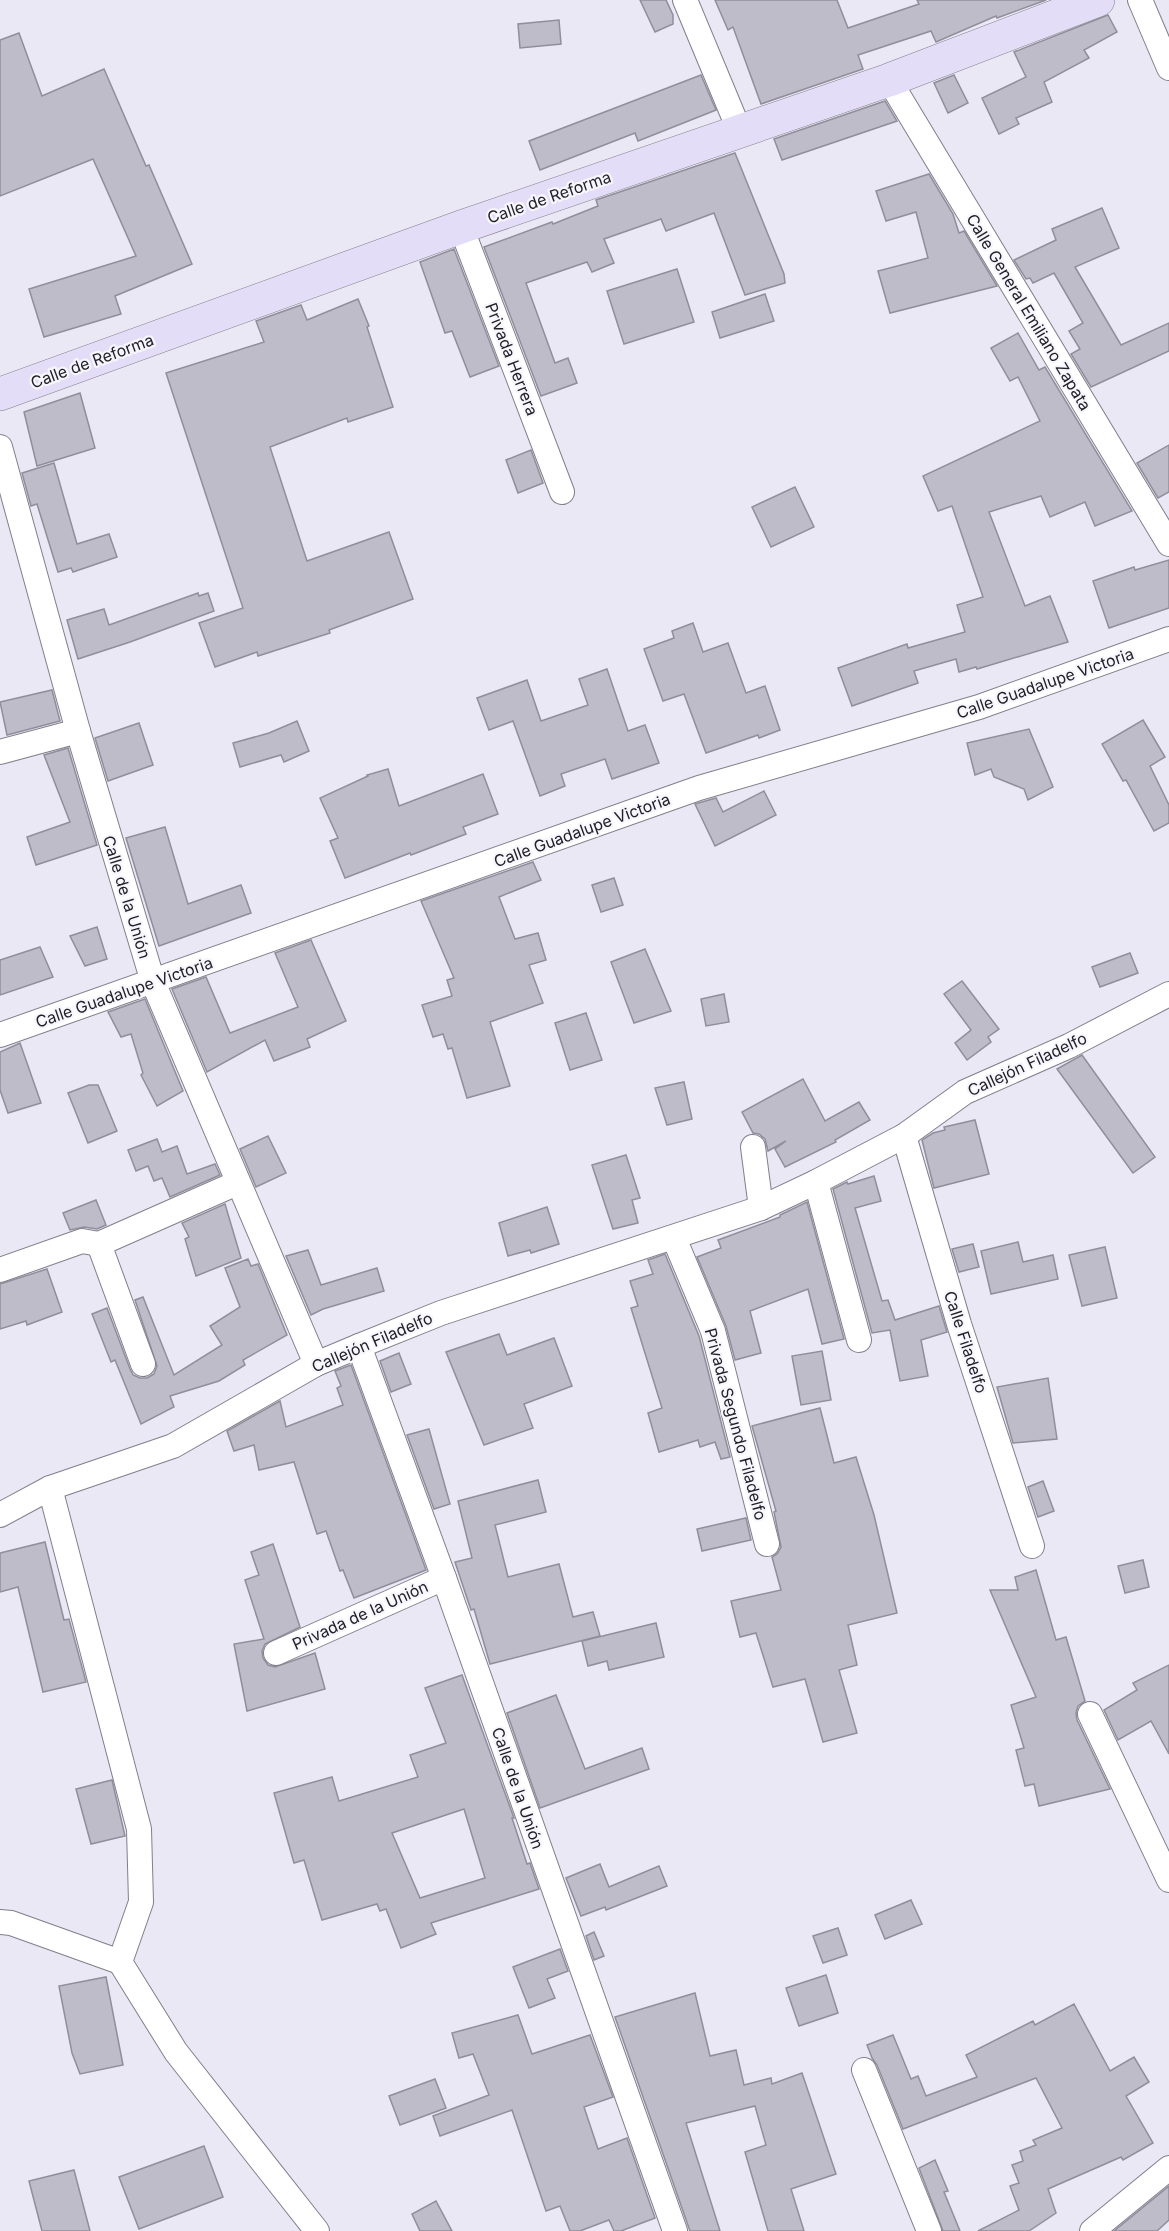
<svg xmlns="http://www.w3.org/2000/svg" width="1169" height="2231" font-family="Inter,sans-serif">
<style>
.building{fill:#bebcc9;stroke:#908e9a;stroke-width:1.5;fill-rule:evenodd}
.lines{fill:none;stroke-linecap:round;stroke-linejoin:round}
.minor-casing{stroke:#817f8b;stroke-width:26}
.secondary-casing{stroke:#817f8b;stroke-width:34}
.minor{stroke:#fff;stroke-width:24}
.secondary{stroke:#e4ddf7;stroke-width:33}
.labels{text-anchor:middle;stroke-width:4.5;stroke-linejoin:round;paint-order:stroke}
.street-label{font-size:16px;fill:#222126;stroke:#f7f6fe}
</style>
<rect width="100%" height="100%" fill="#eae8f5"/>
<g class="building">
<path d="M640,0H666L673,15V24L655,32Z"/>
<path d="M715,0H837L848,28L919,4L917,0H1046L997,18L996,16L936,42L931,31L858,55L863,69L761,104L733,27L728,30Z"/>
<path d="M1108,15L1117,32L1084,50L1089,58L1044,82L1052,102L1016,118L1019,124L999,134L982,98L1026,77L1014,52Z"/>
<path d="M559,20L561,44L520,48L518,24Z"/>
<path d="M19,33L42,96L104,69L146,166L149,165L192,264L115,296L121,314L44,337L29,289L136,256L93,159L0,196V40Z"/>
<path d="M701,75L716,110L638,141L635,133L540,170L529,141Z"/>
<path d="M954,75L968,103L948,113L934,83Z"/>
<path d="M885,101L897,121L782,160L774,139Z"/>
<path d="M735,153L784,274L785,283L745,295L714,213L666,231L661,219L604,239L614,263L592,272L587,262L526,283L555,363L568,358L577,383L541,396L484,247L552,222L553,224L598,206L596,200Z"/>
<path d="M929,174L953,214L959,233L964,231L997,286L890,313L878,271L928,258L916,212L886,221L876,191Z"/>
<path d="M1102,208L1119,248L1075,267L1121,345L1169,323V351L1091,387L1071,354L1080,349L1069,331L1083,323L1054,273L1033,283L1030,278L1026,279L1014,260L1056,240L1052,229Z"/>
<path d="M454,249L499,366L470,377L452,331L445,333L420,262Z"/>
<path d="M677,269L694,322L624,344L607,291Z"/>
<path d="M765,294L774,321L720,338L712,312Z"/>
<path d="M358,299L369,326L367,327L393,407L348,422L347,418L270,447L307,561L389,532L413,599L329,630L330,633L258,656L257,652L215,667L199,623L243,608L166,373L264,342L256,321L301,305L307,320Z"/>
<path d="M1018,333L1039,370L1045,367L1132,511L1095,526L1085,502L1050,517L1041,496L989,512L1025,606L1050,596L1068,642L977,669L976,667L959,672L956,659L914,671L918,683L852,706L838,668L907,644L908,648L965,632L957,605L983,597L952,506L938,511L923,476L1040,421L1018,377L1010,381L991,348Z"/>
<path d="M80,393L95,448L37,466L24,412Z"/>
<path d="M1169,445V492L1158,498L1137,463Z"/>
<path d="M531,450L543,483L518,493L506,460Z"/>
<path d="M54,463L77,544L109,534L117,557L73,572L71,568L58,572L37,504L31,506L22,473Z"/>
<path d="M795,487L814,527L771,547L752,507Z"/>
<path d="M1169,560V608L1109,628L1093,581L1134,567L1135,570Z"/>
<path d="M198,593L199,596L208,593L214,611L130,642L78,659L67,620L104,609L109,625Z"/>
<path d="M693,623L703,652L728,643L746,693L765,686L780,730L759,738L758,735L706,753L684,694L663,701L644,649L674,638L672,631Z"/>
<path d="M607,669L628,731L645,725L659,763L612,779L605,759L561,774L565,786L540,796L513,721L489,730L477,698L527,680L541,721L588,705L579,679Z"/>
<path d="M52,690L60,721L7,735L0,702Z"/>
<path d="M1143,720L1165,757L1150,766L1169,805V823L1154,831L1126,780L1123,781L1102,744Z"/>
<path d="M297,721L309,751L284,762L281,755L240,767L233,743L269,733Z"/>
<path d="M139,723L153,765L108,781L95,738Z"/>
<path d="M1029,729L1053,787L1028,800L1024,789L994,777L991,769L975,775L967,743Z"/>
<path d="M68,748L97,845L36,865L27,837L70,822L44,755Z"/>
<path d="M388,769L399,806L483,774L498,814L463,827L466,834L411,855L410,853L345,878L330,841L338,838L320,798L368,776L367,775Z"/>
<path d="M764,791L776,815L715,846L695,804L716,798L723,812Z"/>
<path d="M165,827L188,904L241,885L251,913L159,946L126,838Z"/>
<path d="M533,862L541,880L499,897L515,939L538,933L546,960L529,965L543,1003L490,1022L510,1086L467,1098L452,1048L448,1049L443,1034L433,1037L422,1005L452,996L447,980L454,978L421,901Z"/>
<path d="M614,878L623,905L601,912L592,885Z"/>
<path d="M97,927L107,959L85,966L70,936Z"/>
<path d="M311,940L346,1021L307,1039L310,1047L274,1061L265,1040L207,1072L172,989L206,977L230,1033L298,1007L275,953Z"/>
<path d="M40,947L53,977L0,995V960Z"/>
<path d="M645,949L671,1011L634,1023L611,962Z"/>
<path d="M1130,953L1138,973L1100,987L1092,967Z"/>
<path d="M962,981L999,1029L988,1037L991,1042L967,1060L955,1043L971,1030L944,994Z"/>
<path d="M724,994L729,1022L706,1026L701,999Z"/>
<path d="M145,999L183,1091L157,1106L141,1075L143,1073L131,1034L121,1037L108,1012Z"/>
<path d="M586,1013L602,1060L570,1070L555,1023Z"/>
<path d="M20,1043L41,1103L8,1113L0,1090V1052Z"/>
<path d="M1082,1055L1155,1157L1133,1173L1057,1069Z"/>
<path d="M803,1079L825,1121L859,1102L870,1120L835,1140L836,1142L785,1167L775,1149L786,1141L768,1151L765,1139L759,1134L753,1133L742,1112Z"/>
<path d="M684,1082L692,1119L667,1125L655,1088Z"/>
<path d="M89,1085H98L117,1131L88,1143L68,1093Z"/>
<path d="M975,1120L989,1174L934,1188L922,1140L933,1133L945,1130L944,1127Z"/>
<path d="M268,1136L286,1173L256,1187L240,1149Z"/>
<path d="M157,1139L162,1152L177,1146L187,1174L215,1164L220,1175L170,1197L162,1178L154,1181L148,1166L136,1171L128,1150Z"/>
<path d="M626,1155L640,1198L632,1200L638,1223L613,1229L592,1165Z"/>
<path d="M874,1176L881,1201L855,1208L882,1301L888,1300L895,1320L939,1306L947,1332L921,1340L928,1376L900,1381L890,1330L872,1333L833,1189L847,1182L848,1184Z"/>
<path d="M96,1200L106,1225L97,1229L84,1227L70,1230L63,1213Z"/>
<path d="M807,1202L844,1339L822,1344L808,1289L750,1311L761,1353L735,1360L726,1326L697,1257L721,1248L718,1240L780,1217V1215Z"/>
<path d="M225,1204L241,1258L196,1276L185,1239L189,1237L182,1223Z"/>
<path d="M547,1207L559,1244L531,1253L530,1250L508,1256L499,1223Z"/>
<path d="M1018,1242L1023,1262L1053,1255L1058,1279L991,1294L981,1251Z"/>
<path d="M973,1244L979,1267L959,1272L952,1249Z"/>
<path d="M1105,1247L1117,1298L1082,1306L1069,1255Z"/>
<path d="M308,1250L321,1285L377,1268L384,1291L323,1309L311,1315L286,1256Z"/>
<path d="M665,1254L699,1336L730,1457L721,1459L715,1442L700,1447L698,1440L659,1452L648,1413L662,1408L631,1308L638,1306L630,1281L653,1274L648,1260Z"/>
<path d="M248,1259L251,1266L258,1264L287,1335L243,1360L245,1365L219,1381L170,1396L174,1407L141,1424L115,1360L111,1362L92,1314L107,1308L130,1369L133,1375L140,1378H147L154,1374L157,1366L135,1300L143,1297L174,1375L222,1345L210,1326L240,1307L225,1268Z"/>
<path d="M47,1269L62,1312L27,1325L26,1321L0,1329V1284Z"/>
<path d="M499,1334L507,1355L554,1338L572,1386L524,1404L533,1428L484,1445L446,1352Z"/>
<path d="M822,1351L831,1400L801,1405L792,1356Z"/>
<path d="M399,1353L411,1384L391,1392L380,1361Z"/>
<path d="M351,1365L426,1570L354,1598L343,1570L340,1571L326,1531L317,1534L294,1462L259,1470L254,1445L234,1451L227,1431L280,1401L286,1427L343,1405L337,1388L341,1386L335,1371Z"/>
<path d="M1048,1378L1057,1439L1013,1443L997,1387Z"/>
<path d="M820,1408L834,1463L856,1457L874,1515L897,1613L848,1625L857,1665L839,1670L857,1733L823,1742L805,1679L773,1687L756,1633L740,1637L731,1601L781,1590L772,1557L777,1554L781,1547L774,1512L776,1511L752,1426Z"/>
<path d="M429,1429L450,1504L434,1509L407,1435Z"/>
<path d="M538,1480L546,1512L495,1525L508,1577L559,1564L573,1617L593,1612L600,1636L490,1664L474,1609L471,1610L455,1562L472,1558L458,1501Z"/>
<path d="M1043,1481L1054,1511L1038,1517L1028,1487Z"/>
<path d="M746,1518L751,1540L702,1551L697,1529Z"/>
<path d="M45,1542L64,1620L69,1619L86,1682L43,1692L18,1587L0,1592V1553Z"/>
<path d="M273,1544L300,1627L265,1644L262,1651L263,1658L268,1665L275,1667L315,1653L325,1689L247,1711L234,1644L264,1639L245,1580L259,1575L251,1552Z"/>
<path d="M1143,1560L1149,1587L1125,1593L1118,1566Z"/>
<path d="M1036,1570L1056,1640L1066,1637L1085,1701L1078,1706L1076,1713L1077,1720L1110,1789L1039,1806L1034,1784L1025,1786L1016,1750L1024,1748L1011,1705L1036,1697L990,1590H1018L1015,1577Z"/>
<path d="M656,1623L664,1657L609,1670L607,1661L588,1666L582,1641Z"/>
<path d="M1169,1665V1754L1151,1721L1118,1740L1104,1710L1137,1690L1133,1683Z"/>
<path d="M462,1675L514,1818H512L527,1864L530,1863L539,1889L431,1923L436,1934L401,1948L386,1909L380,1911L377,1904L322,1920L304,1860L294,1863L274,1793L332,1777L339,1801L418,1777L410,1755L446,1743L425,1688ZM464,1809L485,1878L420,1898L392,1833Z"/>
<path d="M556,1695L585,1769L642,1748L649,1769L540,1808L507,1713Z"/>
<path d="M112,1780L125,1836L91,1844L76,1789Z"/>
<path d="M600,1864L609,1887L659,1866L667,1886L606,1910L605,1907L581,1916L566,1878Z"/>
<path d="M911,1900L922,1924L885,1939L875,1915Z"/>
<path d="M838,1928L847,1955L823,1963L813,1936Z"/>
<path d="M594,1932L604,1956L594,1960L586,1936Z"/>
<path d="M560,1949L568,1971L547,1979L555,1998L529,2008L513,1967Z"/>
<path d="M826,1975L838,2013L799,2026L786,1988Z"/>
<path d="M106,1977L123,2065L80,2074L72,2053L59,1986Z"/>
<path d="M695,1993L710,2056L736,2050L744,2085L771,2078L772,2084L802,2073L836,2174L791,2189L804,2231H768L745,2152L766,2145L755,2106L686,2123L720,2231H690L615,2017Z"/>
<path d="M1074,2004L1110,2071L1134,2057L1149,2082L1126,2096L1153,2143L1123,2160L1121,2157L1048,2189L1056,2213L1029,2231H978L1019,2210L1010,2186L1019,2183L1012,2165L1023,2161L1020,2151L1036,2145L1033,2140L1062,2128L1036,2078L903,2129L877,2065L872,2058L867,2045L893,2035L911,2079L918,2076L926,2096L977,2077L966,2055L1033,2021L1035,2025Z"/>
<path d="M518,2015L532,2054L590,2035L613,2097L584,2107L598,2149L627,2138L655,2218L621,2231H614L609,2220L580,2231H570L560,2206L546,2211L512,2110L440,2136L433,2116L489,2095L473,2054L459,2058L452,2033Z"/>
<path d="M435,2079L446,2108L400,2125L389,2096Z"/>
<path d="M204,2146L223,2197L139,2229L119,2177Z"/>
<path d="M935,2160L948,2191L944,2192L960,2231H943L919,2168Z"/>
<path d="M74,2170L90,2231H42L29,2181Z"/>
<path d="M1169,2186V2220L1157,2231H1114Z"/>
<path d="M436,2201L452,2231H420L412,2214Z"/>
</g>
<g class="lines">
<g class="minor-casing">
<g id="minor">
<path d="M685,0L740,132"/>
<path d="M1140,0L1169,68"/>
<path d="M889,80L1169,544"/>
<path d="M461,227L562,492"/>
<path d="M0,447L78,731L153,982L316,1364"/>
<path d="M0,752L78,731"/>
<path d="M0,1035L699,788L979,707L1169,639"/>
<path d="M904,1136L959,1324L1032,1546"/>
<path d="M753,1147L761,1208"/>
<path d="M816,1182L859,1340"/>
<path d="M674,1238L713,1331L767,1544"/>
<path d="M0,1270L82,1241L99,1244"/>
<path d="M359,1346L444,1578L675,2231"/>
<path d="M143,1364L99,1244L237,1183"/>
<path d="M50,1488L139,1829L141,1902L120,1962L176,2052L317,2231"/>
<path d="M0,1515L50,1488L173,1446L316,1364L359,1346L441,1313L761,1208L816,1182L904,1136L965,1092L1069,1046L1169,994"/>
<path d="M276,1653L444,1578"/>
<path d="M1090,1714L1169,1880"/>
<path d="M0,1922L11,1923L120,1962"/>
<path d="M864,2070L929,2231"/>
<path d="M1092,2231L1169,2168"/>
</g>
</g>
<g class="secondary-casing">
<path id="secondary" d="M0,394L461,227L889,80L1098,0"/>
</g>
<use href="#minor" class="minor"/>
<use href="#secondary" class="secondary"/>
</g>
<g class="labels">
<g class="street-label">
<text transform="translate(549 197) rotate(-19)" y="6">Calle de Reforma</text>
<text transform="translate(1029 312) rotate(59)" y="6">Calle General Emiliano Zapata</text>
<text transform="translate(512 359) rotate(69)" y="6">Privada Herrera</text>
<text transform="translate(92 361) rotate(-20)" y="6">Calle de Reforma</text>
<text transform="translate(1045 683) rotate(-19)" y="6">Calle Guadalupe Victoria</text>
<text transform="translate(582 830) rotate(-20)" y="6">Calle Guadalupe Victoria</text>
<text transform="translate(127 897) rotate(73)" y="6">Calle de la Unión</text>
<text transform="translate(124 992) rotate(-19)" y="6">Calle Guadalupe Victoria</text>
<text transform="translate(1027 1064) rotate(-25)" y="6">Callejón Filadelfo</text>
<text transform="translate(372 1342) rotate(-23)" y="6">Callejón Filadelfo</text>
<text transform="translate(966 1342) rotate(72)" y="6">Calle Filadelfo</text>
<text transform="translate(736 1424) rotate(75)" y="6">Privada Segundo Filadelfo</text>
<text transform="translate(360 1615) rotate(-24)" y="6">Privada de la Unión</text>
<text transform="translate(518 1788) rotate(71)" y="6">Calle de la Unión</text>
</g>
</g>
</svg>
